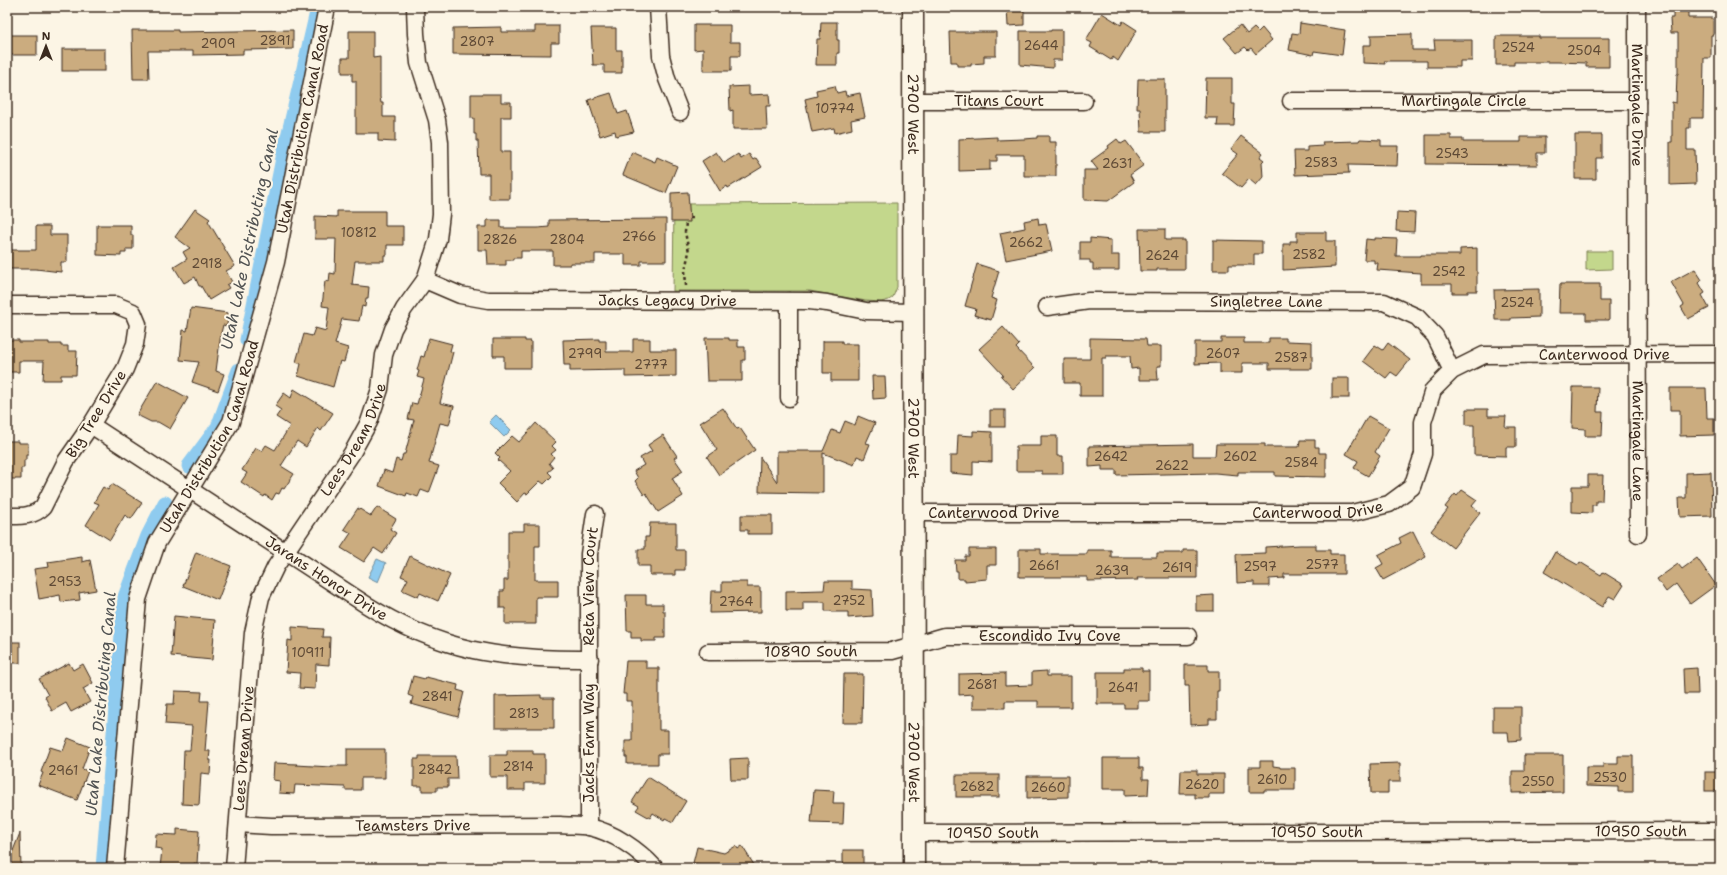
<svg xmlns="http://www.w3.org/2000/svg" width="1727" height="875" font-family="'Shantell Sans',sans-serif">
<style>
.green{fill:#c3d78c;stroke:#7f8055}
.water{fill:#8fcbef;stroke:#6d8b9b}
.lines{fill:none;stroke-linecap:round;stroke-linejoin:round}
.canal{stroke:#8fcbef;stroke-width:15}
.building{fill:#cbac7f;stroke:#3b2a1e}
.minor-casing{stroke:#3b2a1e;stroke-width:19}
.major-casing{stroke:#3b2a1e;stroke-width:23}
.path{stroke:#3b2a1e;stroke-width:2.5;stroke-dasharray:3 3;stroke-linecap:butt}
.minor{stroke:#fcf5e5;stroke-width:16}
.major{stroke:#fcf5e5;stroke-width:20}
.labels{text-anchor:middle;stroke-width:4;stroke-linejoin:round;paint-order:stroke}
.number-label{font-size:13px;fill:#5f4a36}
.street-label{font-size:15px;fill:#3b2a1e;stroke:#fcf5e5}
.water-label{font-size:16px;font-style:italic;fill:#505252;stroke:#fcf5e5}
</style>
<rect width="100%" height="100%" fill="#fcf5e5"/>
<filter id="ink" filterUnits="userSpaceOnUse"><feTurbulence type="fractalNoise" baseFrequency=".025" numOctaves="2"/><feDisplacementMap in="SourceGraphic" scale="8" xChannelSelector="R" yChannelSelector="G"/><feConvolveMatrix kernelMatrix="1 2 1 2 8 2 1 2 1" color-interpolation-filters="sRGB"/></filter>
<g filter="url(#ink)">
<g class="green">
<path d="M897,203V287L893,297L889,300L881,302L866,301L810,291H673L674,204Z"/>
<path d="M1586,251H1612V269L1586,270Z"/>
</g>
<g class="water">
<path d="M496,415L511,430L504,437L489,422Z"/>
<path d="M377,559L386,563L378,582L368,577Z"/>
</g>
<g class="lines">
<g class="canal">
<path d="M247,340L283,158L318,8"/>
<path d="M189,466L218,427L239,370"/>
<path d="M103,868L125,597L148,536L165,503"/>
</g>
</g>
<g class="building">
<path d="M1007,7H1024V25L1008,26Z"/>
<path d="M1673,11H1688V18H1713V35H1711V58H1704L1703,118H1690V128H1687V150H1695L1696,184L1670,185V142H1672V102L1676,103L1677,74H1678V33H1671L1670,18H1673Z"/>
<path d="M1102,13L1121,25L1123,21L1137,30L1118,61L1113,57L1111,60L1090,47L1092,43L1086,40Z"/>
<path d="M821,22H837V40H839V53H837V65H816L817,39H820Z"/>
<path d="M1300,23L1345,30L1342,55L1314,51L1313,55L1289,50L1292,33L1299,34Z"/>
<path d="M694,25H730V42H740V56H731V71H703V49L694,50Z"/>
<path d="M1240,25L1247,34L1254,28L1258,32L1262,28L1272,40L1256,54L1251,48L1248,50L1245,47L1237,53L1224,38Z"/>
<path d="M535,26H559V43H551V55L453,54V28L501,27V32H535Z"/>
<path d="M591,28H616V50H622V73H604V65H593Z"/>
<path d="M132,30H178V32L293,30V49L243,50V54L193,55V51H148L149,79H133Z"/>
<path d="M1051,30H1062V60H1053V68L1020,65V31H1051Z"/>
<path d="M349,31H373V58L380,57V97L381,103H383V117H395V142L378,141V133H356V81H352V73H342V58H349Z"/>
<path d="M950,32H996V56H984V63L971,64V66H957V62H951Z"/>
<path d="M1412,34V50H1435L1434,40H1472V61H1460V67H1427V61H1384L1385,64L1363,63V45H1371V35Z"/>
<rect x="7" y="35" width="30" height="20"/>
<path d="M1496,36H1539V38H1609V67H1586V63L1558,62H1514V65H1496Z"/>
<rect x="62" y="49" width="43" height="22"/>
<path d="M1206,78H1232V104H1235L1234,126H1217L1218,118H1205Z"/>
<path d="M1138,79H1165V132H1141L1140,109H1137Z"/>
<path d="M749,86V95L769,94L770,106H766L767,129H733V110L730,111L729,87Z"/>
<path d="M835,86L837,93L845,91L846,96L860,93L865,117L851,120L852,129L835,133L834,128L812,132L805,99L817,96L816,90Z"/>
<path d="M611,93L618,114L627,111L634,132L616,136L615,131L600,136L588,100Z"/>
<path d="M471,94H501V102H511V117H501V152H510V199H489V174H479L478,141H476V134H474V118H471Z"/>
<path d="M1426,135H1451V139H1463V142H1521V137H1545V153H1537V165L1426,164Z"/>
<path d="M1575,135H1602V158H1596V179H1575Z"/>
<path d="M1037,136H1049V142H1056V176H1024V155H997V161H990V170L959,171V139L997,137V140L1024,139L1037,138Z"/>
<path d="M1241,136L1263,153L1260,157L1264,160L1262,162L1263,177L1256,185L1249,179L1241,188L1222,173L1238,154L1231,149Z"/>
<path d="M1117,139L1121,144L1126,141L1144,165L1130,175L1134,182L1108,201L1084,200V170H1098L1091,161L1109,148L1108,146Z"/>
<path d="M1360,139L1381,140V146H1398L1397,166L1348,165L1349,173L1295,175L1294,151H1307V147L1323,146L1322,142L1359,141Z"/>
<path d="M632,152L655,162L657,157L677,166L666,193L623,175Z"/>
<path d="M716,152L724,163L738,154L741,159L749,154L753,160L756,158L762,167L728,188L727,186L720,191L702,161Z"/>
<path d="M688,192L690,222H671V193Z"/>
<path d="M195,209L210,219L208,221L235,266L226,271L232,282L227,285L229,288L209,300L201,286H199L195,277L184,283L174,267L187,259L183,252L190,248L175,237Z"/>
<path d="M337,211H385V226H403V245H387V255H384V261H355L352,285L369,287L368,298H366L365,307L362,306L359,321L342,319L335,344L348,348L344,362L340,361L333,387L298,376L301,364L296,362L304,334L312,336L315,328L326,331L329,307L322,306L325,281L329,282L330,273L335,274L336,239H315V216L337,217Z"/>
<path d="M1397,212L1415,213L1414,232L1396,231Z"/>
<path d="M1038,218L1039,225L1046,224L1052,251L1006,260L1000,233L1025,228L1024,221Z"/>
<path d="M666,219V261H641V265H625V254H595V263H570V265H553V251H521V258H513V260H506V265H488L487,250H478V227H487V220H501V228H538L549,227V220Z"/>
<path d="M97,225H131V235H133V249H126V253H121V256L97,255Z"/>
<path d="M36,226H50V235H67V262H61V272L36,269H7V250H36Z"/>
<path d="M1139,229H1165V240H1185V269H1157V271H1140Z"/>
<path d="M1297,232H1326V241H1335V267L1283,270V244H1290V241H1297Z"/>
<path d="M1090,238L1111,240V255H1119V270H1093V263H1090V260H1080V242H1090Z"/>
<path d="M1375,238L1397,239L1396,256H1421V255H1460V249L1477,248V291H1468V293H1452V284H1421V273L1377,270L1378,263H1374V260H1364L1366,239L1375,240Z"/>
<path d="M1213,240L1262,241V254H1254V265H1229V270H1213Z"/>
<path d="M977,264L999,271L991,298L997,300L991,320L974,315L976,309L965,306Z"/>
<path d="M1695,269L1702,280L1699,283L1705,293L1702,295L1709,308L1688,319L1681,307L1684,305L1671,282Z"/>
<path d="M1560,284H1600V301H1609V320H1586V313H1559Z"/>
<path d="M1539,289V317L1511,318V320H1495L1494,290Z"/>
<path d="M191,308L228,313L227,326L223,325L221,333L216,371L224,374L218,391L192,382L199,362L180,360L183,330L187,331Z"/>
<path d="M1003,327L1019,345L1016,348L1035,368L1013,389L1001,376L1003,375L979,349Z"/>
<path d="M429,338L452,344L450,351L453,352L440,403L454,406L449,425L440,423L429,463L439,466L429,493L421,490L418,497L407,493L406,496L379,486L384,470L392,473L396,459L401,461L403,454H405L414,420L408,419L412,403L417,404L424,379L417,377L419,371L417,370L421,356L424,357Z"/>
<path d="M705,338H729V340H738V347H745V360H742V381H707Z"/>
<path d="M1090,338L1146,339L1147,346H1161V366H1157L1158,380H1139V368L1131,369L1130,356H1106V358H1102V396H1080V383H1064V359H1090Z"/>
<path d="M1221,338H1244V343H1269V338H1286V341L1312,342V369H1269V363H1242V373H1220V363L1195,364V342H1221Z"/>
<path d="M493,339H525V341H531V368H504V356H493Z"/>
<path d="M599,339V341H606V352H633V339H650V350H676V376L625,377V370L570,371V365H564L563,340Z"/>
<path d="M7,340H19V342H49V344H61V346H68V351H77L76,375H61V380H43L44,361H19V372H7Z"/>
<path d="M823,341H842V344H858V381H831V373H823Z"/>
<path d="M1388,343L1410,360L1397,376L1391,372L1386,378L1363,361L1375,345L1383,350Z"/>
<path d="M872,376H885L886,398L873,399Z"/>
<rect x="1332" y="378" width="17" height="20"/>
<path d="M157,381L188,398L170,429L158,422H151L137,415Z"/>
<path d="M1573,387H1598L1597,412H1603L1602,436H1585V429L1572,428Z"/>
<path d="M1670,388H1706L1707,418H1714V435L1680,436V410H1670Z"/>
<path d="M294,389L333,413L321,431L318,428L306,447L297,441L281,466L294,474L284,489L282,488L279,494L276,493L272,500L265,495L264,497L241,482L247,473L242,470L256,448L262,451L266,445L275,450L290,426L276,417L281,410L275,406L284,393L291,398Z"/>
<path d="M723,408L737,429L740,428L755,450L719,475L707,457L717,450L700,423Z"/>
<path d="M1466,409H1488V416H1506L1505,427H1516V447H1506V456L1474,455V425H1466Z"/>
<rect x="990" y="410" width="15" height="17"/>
<path d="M858,416L875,423L866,443L870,444L864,459L857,456L854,465L823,453V493L759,492L760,457L777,482V451H823L832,430L840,433L845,421L855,425Z"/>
<path d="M1368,416L1389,428L1375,452L1380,456L1368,476L1354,468L1358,461L1346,454Z"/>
<path d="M536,423L556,442L552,446L556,450L551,454L554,457L549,463L553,468L548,472L552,476L544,484L540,481L527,494L525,493L517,502L498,483L510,471L498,460L500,458L495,453L512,436L519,442Z"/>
<path d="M973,431L992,432V462L973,461V475L950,473V456H957L958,435L973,436Z"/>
<path d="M663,435L677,456L674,458L683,471L672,478L683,496L658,512L646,493L644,495L635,481L638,478L634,471L644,465L640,458L652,451L648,445Z"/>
<path d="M1041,436H1057V456H1063V474H1042V471H1016V446H1041Z"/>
<path d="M1300,440H1315V447H1319V453H1326V477L1275,476V472H1238V475L1215,473L1116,475V470H1102V466L1089,467V446L1193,444V456H1215L1216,444H1265V447H1299Z"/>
<path d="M7,441H18V443H28V455H26V460H24V468H21V479H7Z"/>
<path d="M1711,472L1712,516L1680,517L1679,498H1686V473Z"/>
<path d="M1588,475H1603L1602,501H1596V505H1592V513L1572,512V486H1588Z"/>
<path d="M112,484L142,503L131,519L125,515L110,540L86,525L99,504L94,502L103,487L108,490Z"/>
<path d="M1462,490L1477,500L1472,506L1480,513L1453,548L1431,531L1448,509L1445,507L1455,494L1457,496Z"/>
<path d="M377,507L396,519L390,529L396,533L383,554L374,548L364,562L341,548L351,533L344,529L358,508L371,516Z"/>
<path d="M741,515H772V534H748V530H741Z"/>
<path d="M650,523H676V550H685V570H675V575H650V566H638V549H645V537H649Z"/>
<path d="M524,524H540V546H535V580H558V597H536V624H505V608H500V591H504V580H508V531H524Z"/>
<path d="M1413,531L1426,557L1383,580L1376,568L1383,564L1378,555L1401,543L1399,538Z"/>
<path d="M1300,545H1316V550H1330V554H1344V574H1284V578L1269,579V586H1254V582L1237,583L1236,554L1265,553V547Z"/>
<path d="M969,549H996V565H987V579L965,581V579H958V571H956L955,560H965V556H969Z"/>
<path d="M1019,549H1041V554H1087V550H1111V557H1157V553H1183V550H1197V578H1137L1138,580L1087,581V577H1019Z"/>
<path d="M196,552L231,566L218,600L183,586Z"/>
<path d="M1555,552L1578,565L1580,562L1601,575L1603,572L1624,585L1615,599L1609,596L1602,607L1544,572Z"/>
<path d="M410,556L450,575L438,601L420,593L418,597L402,590L408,579L401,576Z"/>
<path d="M82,557V562L90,560L96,590L79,593L80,600L61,602L60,595L39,599L34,569L49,567L48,562Z"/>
<path d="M1697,558L1716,585L1690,604L1676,584L1666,592L1657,579L1678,564L1682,569Z"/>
<path d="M825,581H852V589L872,590L873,616L848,618V612H832V611H825V602H803V611H786V591L824,590Z"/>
<path d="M722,582H747V587H760V591H761V612L710,613L711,591H722Z"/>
<path d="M626,595H646V604H663V611H665V638H656V641H641V638H631V631H627Z"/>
<path d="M1214,595V611H1196V596Z"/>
<path d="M174,616L215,620L212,660L171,656Z"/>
<path d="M292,627L323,629L322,637H330L329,665L316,664L315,689L299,688L300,673L286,672L288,640L292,641Z"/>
<rect x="7" y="642" width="13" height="21"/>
<path d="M626,661H646V668H659V730H668V754H658V764H627V757H625V741H632V701H626V694H623Z"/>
<path d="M69,663L73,670L83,664L93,683L83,689L90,702L71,712L66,703L52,711L45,697L48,695L39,679Z"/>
<path d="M1185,665H1208V671H1219V691H1217V719H1209V724L1190,725L1189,686H1185Z"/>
<path d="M1124,668H1142V671H1149V701H1138V708H1124V704H1097V672H1124Z"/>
<path d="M1697,668L1698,694H1684L1683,669Z"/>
<path d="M1047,671V676H1071V707H1038V701H1005V708H973V694L959,695V674L1005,673V686L1032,685V672Z"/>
<path d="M844,674H863L862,723H843Z"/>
<path d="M413,676L425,679L426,677L458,685L457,690L464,692L458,717L411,704L413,697L408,695Z"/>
<path d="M175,691L202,692L201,701H209L205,751H210L209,760H211L210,774L201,773L199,805L182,804L184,750H190L192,726L165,724L167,704H174Z"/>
<path d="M541,695V698H554V728H495V696Z"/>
<path d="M1493,707H1521V740L1509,741L1508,732H1493Z"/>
<path d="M68,738L90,747L82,769L88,771L77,800L38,785L43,773L41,772L50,747L63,751Z"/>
<path d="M347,749H385V778H361V790H345V787L295,785L294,794L279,793L280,781L273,780L274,763L297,764L296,765L331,767V766H347Z"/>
<path d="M507,750H533V754H545V783H525V790H507V777H490V755H507Z"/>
<path d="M1524,755H1563V792L1512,793V771H1524Z"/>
<path d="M419,756H456L457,779H448V787H437V791H422V786H414V759H419Z"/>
<path d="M1618,756H1633V792H1618V787L1586,786V767H1603V764H1618Z"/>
<path d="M748,758V780H731L730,759Z"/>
<path d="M1103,758H1139V768H1143V779H1149L1148,795L1125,796V789H1103Z"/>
<path d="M1260,761H1273V766L1280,767V768H1295V790H1264V792H1249V767H1260Z"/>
<path d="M1400,763V782H1388V793H1371L1370,764Z"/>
<path d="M1181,770H1197V774H1224V794H1209V798H1195V794H1180Z"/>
<rect x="1705" y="772" width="15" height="19"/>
<rect x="956" y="775" width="43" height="22"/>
<path d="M1027,776H1068V797L1027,798Z"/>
<path d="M648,777L686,801L673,822L665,818L664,820L653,813L650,818L636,810L639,806L632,802Z"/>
<path d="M814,790L834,791L833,803H844L843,824L811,823Z"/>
<path d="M177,829L199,831L197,864L194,863V868H160L162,849L155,848L156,834L177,835Z"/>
<path d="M20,833L21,867L7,866Z"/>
<path d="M736,846L738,849L742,846L756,868H717L693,863L697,847L724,853Z"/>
<rect x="843" y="850" width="20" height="18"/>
</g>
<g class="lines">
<g class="minor-casing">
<g id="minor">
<path d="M658,7L661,56L667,79L680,112"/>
<path id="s1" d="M1637,7L1638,534"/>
<path id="s2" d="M913,101H1084"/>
<path id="s3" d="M1291,101H1637"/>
<path id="s4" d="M425,280L460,295L488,300L809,301L827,303L866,311L913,312"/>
<path d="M789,301V398"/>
<path d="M7,305H116L133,312L138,324L135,344L125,369L91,425L66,461L43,507C33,517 20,516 7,516"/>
<path id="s5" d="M1047,307L1089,301L1384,302L1417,317L1435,336L1452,371"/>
<path id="s6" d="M91,425L365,604C441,652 502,660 590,659"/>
<path id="s7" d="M914,513H1352L1389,504L1412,487L1423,454V422L1433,390L1452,371L1484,355L1720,354"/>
<path id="s8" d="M708,652L892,651L945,636H1188"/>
<path id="s9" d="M238,824L271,826L560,825C570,826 580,825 589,827C613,832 639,850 655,868"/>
<path id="s10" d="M589,827V554L595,514"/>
<path id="s11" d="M914,833L1720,831"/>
<path id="s12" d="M115,868L138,599L157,543L231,422L276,262L327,7"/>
<path id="s13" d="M234,868L253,633L261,597L276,566L352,453L369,422L380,389L384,355L393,329L404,309L425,280L438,239L441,214L440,142L437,120L419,63L416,34L415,7"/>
</g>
</g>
<g class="major-casing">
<g id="major">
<path id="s14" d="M913,7L914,868"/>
</g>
</g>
<g class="path">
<path d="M690,218H695"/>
<path d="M686,286L685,270L689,252L685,232L686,222"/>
</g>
<use href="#minor" class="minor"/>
<use href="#major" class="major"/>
</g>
</g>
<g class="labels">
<g class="number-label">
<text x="275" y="45">2891</text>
<text x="477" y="46">2807</text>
<text x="218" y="48">2909</text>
<text x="1041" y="50">2644</text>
<text x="1518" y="52">2524</text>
<text x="1584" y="55">2504</text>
<text x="835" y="113">10774</text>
<text x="1452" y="158">2543</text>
<text x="1321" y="167">2583</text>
<text x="1117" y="168">2631</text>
<text x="359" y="237">10812</text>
<text x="639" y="241">2766</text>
<text x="500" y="244">2826</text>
<text x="567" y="244">2804</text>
<text x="1026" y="247">2662</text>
<text x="1309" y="259">2582</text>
<text x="1162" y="260">2624</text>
<text x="207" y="268">2918</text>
<text x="1449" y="276">2542</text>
<text x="1517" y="307">2524</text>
<text x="585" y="358">2799</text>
<text x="1223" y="358">2607</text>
<text x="1291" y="362">2587</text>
<text x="651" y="369">2777</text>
<text x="1111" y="461">2642</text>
<text x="1240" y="461">2602</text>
<text x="1301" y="467">2584</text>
<text x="1172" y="470">2622</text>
<text x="1322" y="569">2577</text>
<text x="1044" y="570">2661</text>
<text x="1260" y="571">2597</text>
<text x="1177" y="572">2619</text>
<text x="1112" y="575">2639</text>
<text x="65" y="586">2953</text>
<text x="849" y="605">2752</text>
<text x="736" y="606">2764</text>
<text x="308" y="657">10911</text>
<text x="982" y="689">2681</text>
<text x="1123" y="692">2641</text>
<text x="437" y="701">2841</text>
<text x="524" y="718">2813</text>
<text x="518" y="771">2814</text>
<text x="435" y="774">2842</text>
<text x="63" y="775">2961</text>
<text x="1610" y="782">2530</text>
<text x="1272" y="784">2610</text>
<text x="1538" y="786">2550</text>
<text x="1202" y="789">2620</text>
<text x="977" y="791">2682</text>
<text x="1048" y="792">2660</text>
</g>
<g class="street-label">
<text dy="5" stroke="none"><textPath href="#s2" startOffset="86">Titans Court</textPath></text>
<text dy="5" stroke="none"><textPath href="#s3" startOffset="173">Martingale Circle</textPath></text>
<text dy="5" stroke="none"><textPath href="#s1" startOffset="98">Martingale Drive</textPath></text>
<text dy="5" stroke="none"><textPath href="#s14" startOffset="107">2700 West</textPath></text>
<text dy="5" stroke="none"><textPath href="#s12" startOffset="773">Utah Distribution Canal Road</textPath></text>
<text dy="5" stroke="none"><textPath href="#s4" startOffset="246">Jacks Legacy Drive</textPath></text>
<text dy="5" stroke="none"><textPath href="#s5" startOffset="220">Singletree Lane</textPath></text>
<text dy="5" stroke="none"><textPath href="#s7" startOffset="788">Canterwood Drive</textPath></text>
<text transform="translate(96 414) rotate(-58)" y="5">Big Tree Drive</text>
<text dy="5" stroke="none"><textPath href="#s12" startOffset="449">Utah Distribution Canal Road</textPath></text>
<text dy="5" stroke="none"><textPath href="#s13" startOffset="456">Lees Dream Drive</textPath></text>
<text dy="5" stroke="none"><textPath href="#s14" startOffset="431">2700 West</textPath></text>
<text dy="5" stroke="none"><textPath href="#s1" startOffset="434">Martingale Lane</textPath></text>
<text dy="5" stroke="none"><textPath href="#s7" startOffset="404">Canterwood Drive</textPath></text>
<text dy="5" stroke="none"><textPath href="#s7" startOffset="80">Canterwood Drive</textPath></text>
<text dy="5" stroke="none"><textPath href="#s6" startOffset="281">Jarans Honor Drive</textPath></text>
<text dy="5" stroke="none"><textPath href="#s10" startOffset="241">Reta View Court</textPath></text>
<text dy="5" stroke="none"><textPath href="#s8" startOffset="344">Escondido Ivy Cove</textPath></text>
<text dy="5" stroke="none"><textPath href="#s8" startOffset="103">10890 South</textPath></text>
<text transform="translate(589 743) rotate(-90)" y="5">Jacks Farm Way</text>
<text dy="5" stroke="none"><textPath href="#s13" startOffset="120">Lees Dream Drive</textPath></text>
<text dy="5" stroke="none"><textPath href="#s14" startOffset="755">2700 West</textPath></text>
<text dy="5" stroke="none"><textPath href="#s9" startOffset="175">Teamsters Drive</textPath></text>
<text dy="5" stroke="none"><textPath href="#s11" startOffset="727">10950 South</textPath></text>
<text dy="5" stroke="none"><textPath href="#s11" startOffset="403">10950 South</textPath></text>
<text dy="5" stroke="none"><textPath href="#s11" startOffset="79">10950 South</textPath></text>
</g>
<g class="water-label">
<text transform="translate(249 239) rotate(-78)" y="6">Utah Lake Distributing Canal</text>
<text transform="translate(100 704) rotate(-85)" y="6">Utah Lake Distributing Canal</text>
</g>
</g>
<rect width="1727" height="875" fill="none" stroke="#fcf5e5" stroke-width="24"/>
<rect x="12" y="12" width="1703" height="851" fill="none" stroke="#3b2a1e" stroke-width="1.5" filter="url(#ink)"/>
<g transform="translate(46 46)" stroke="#fcf5e5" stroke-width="3" paint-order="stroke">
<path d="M0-3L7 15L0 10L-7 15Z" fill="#3b2a1e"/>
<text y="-6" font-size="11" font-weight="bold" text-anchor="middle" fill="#3b2a1e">N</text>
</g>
</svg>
